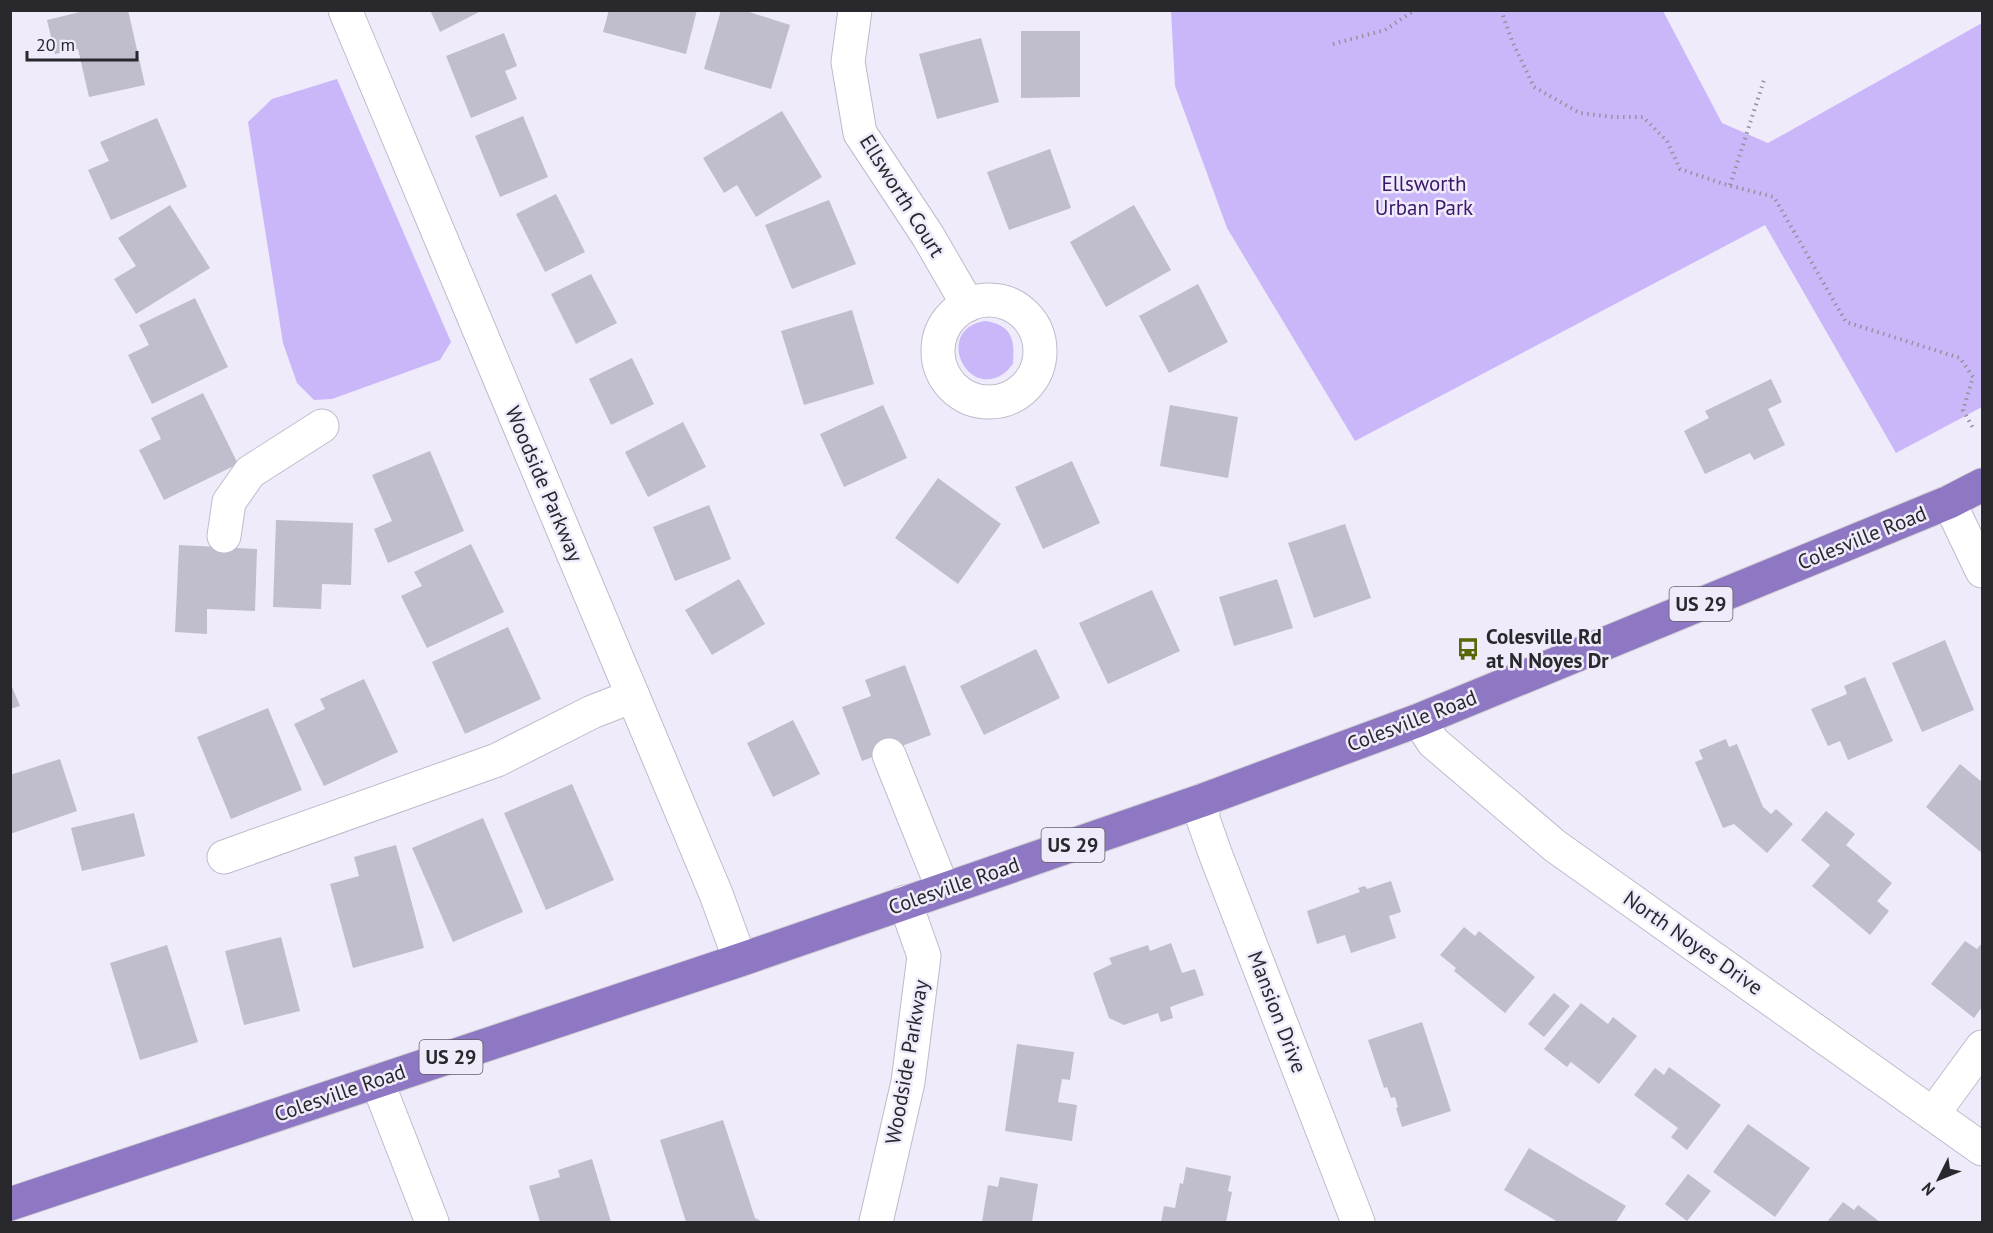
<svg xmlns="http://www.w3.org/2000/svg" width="1993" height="1233" font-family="'PT Sans',sans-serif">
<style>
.green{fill:#cab7f9}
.building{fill:#c0bdcc}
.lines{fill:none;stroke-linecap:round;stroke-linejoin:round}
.minor-casing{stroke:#bebbca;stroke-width:35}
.highway-casing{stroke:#d0d0d1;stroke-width:35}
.path{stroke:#95929d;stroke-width:4;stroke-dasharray:1.5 4.5;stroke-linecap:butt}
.minor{stroke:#fff;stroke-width:33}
.highway{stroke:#8e77c3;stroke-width:33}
.labels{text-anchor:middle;stroke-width:5;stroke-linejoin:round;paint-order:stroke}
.shield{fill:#efebfb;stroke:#64626b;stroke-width:1.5}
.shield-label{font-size:20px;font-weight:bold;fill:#29282d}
.park-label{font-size:21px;fill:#3a176a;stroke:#efebfb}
.street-label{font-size:21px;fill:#29282d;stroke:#efebfb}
.poi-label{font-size:21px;font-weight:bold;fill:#29282d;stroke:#efebfb;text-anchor:start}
</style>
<rect width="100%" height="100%" fill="#efebfb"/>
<g class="green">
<path d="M1171,11H1663L1722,123L1768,143L1982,23V407L1896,453L1765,225L1355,441L1227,228L1175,86Z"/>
<path d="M337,79L451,342L440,360L332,399L314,400L297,383L283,343L248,122L272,99Z"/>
<path d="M985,321C1012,325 1015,339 1013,364C1010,367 1007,372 1003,374C966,399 934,329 985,321Z"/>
</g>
<g class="building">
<path d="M88,10H128L145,85L89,97L78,49L55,54L47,20Z"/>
<path d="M430,10H483L440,32Z"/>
<path d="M609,10H697L686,54L603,32Z"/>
<path d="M721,10H743L790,25L771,89L704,69Z"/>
<path d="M1021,31H1080V97L1021,98Z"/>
<path d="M504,33L517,66L505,71L517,99L471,118L446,56Z"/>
<path d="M981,38L999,102L937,119L919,54Z"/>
<path d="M782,111L822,177L756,217L737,185L724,193L703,158Z"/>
<path d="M523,116L548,177L500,197L475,136Z"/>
<path d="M157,118L187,187L111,220L88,170L109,161L100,142Z"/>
<path d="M1050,149L1071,208L1009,230L987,172Z"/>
<path d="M556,194L585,252L545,272L516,214Z"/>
<path d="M829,200L856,264L792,289L765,225Z"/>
<path d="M170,205L210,268L136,314L114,279L136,266L118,238Z"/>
<path d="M1134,205L1171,270L1106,307L1070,242Z"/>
<path d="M591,274L617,323L576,344L551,294Z"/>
<path d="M1198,284L1228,342L1169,373L1139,316Z"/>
<path d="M195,298L228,367L152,404L128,355L149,345L139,325Z"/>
<path d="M852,310L874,384L804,405L781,331Z"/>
<path d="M632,358L654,404L611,425L589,379Z"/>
<path d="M1771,379L1782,402L1768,409L1785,445L1754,460L1750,453L1705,474L1684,431L1709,418L1705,411Z"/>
<path d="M203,393L238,464L164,500L139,450L161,439L151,418Z"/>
<path d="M883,405L907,458L844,487L820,434Z"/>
<path d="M1170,405L1238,417L1228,478L1160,466Z"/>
<path d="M683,422L706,467L648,497L625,452Z"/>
<path d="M430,451L464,531L388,563L374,529L392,521L372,475Z"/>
<path d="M1072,461L1100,523L1043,549L1015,487Z"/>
<path d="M938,478L1001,524L958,584L895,538Z"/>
<path d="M709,505L731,559L675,581L653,527Z"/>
<path d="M276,520L353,523L351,585L322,584L321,609L273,607Z"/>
<path d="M1345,524L1371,598L1314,618L1288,543Z"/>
<path d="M471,544L504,612L427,648L401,596L422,586L414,572Z"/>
<path d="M179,545L257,549L255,611L207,609V634L175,632Z"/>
<path d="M739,579L765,624L712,655L685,610Z"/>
<path d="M1277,579L1293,628L1234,646L1219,597Z"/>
<path d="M1152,590L1180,651L1108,684L1079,623Z"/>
<path d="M508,627L541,699L465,734L432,662Z"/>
<path d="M1945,640L1974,710L1922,732L1892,663Z"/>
<path d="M1036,649L1060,698L984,735L960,686Z"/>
<path d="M905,665L931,735L862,761L842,707L871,696L865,680Z"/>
<path d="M1865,677L1893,741L1848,760L1840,741L1828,746L1811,709L1847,694L1844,686Z"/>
<path d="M364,679L398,752L324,786L294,724L325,709L320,699Z"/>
<path d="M10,682L20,706L10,709Z"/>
<path d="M268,708L302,790L231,819L197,737Z"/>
<path d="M793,720L820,774L773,797L747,743Z"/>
<path d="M1726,739L1729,747L1737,744L1763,807L1771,814L1776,809L1793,824L1767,853L1734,824L1723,828L1695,762L1703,759L1699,750Z"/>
<path d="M60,759L77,811L10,834V775Z"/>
<path d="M1960,764L1982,782V853L1926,807Z"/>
<path d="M572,784L614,880L546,910L504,813Z"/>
<path d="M1826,811L1855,834L1846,845L1892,883L1877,901L1889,911L1870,935L1812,886L1830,865L1801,840Z"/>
<path d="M134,813L145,856L82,871L71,828Z"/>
<path d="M483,818L523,912L453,942L412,848Z"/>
<path d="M396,845L424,948L353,968L330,884L359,876L354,857Z"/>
<path d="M1391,881L1401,912L1389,916L1396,938L1351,953L1345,935L1317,944L1307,911L1360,892L1358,888L1365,886L1367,889Z"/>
<path d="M1464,927L1475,936L1479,931L1535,977L1505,1013L1454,971L1456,968L1440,955Z"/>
<path d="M281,937L300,1011L244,1025L225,951Z"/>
<path d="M1965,941L1977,949L1982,943V1007L1974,1018L1931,984Z"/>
<path d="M1171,943L1182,973L1195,969L1204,995L1170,1007L1173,1018L1161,1022L1158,1013L1124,1025L1109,1018L1093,973L1112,964L1109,958L1148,945L1150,951Z"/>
<path d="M167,945L198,1042L140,1060L110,963Z"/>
<path d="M1554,993L1570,1006L1544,1037L1528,1024Z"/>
<path d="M1581,1003L1608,1024L1613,1017L1637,1036L1599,1084L1571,1062L1567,1067L1544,1049Z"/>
<path d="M1422,1022L1451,1111L1402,1127L1396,1108L1398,1107L1395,1097L1391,1098L1387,1087L1384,1088L1368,1040Z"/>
<path d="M1017,1044L1074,1052L1070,1080L1062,1079L1058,1102L1077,1105L1072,1141L1005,1131Z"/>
<path d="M1669,1067L1721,1105L1687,1150L1671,1137L1678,1128L1634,1095L1655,1068L1664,1075Z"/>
<path d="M723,1120L755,1218L763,1222H686L660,1140Z"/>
<path d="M1748,1124L1810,1168L1775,1217L1713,1172Z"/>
<path d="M1529,1148L1626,1206L1616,1222H1558L1504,1190Z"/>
<path d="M592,1159L611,1222H540L529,1186L560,1177L558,1170Z"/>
<path d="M1186,1167L1231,1176L1228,1191L1232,1192L1226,1222H1161L1164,1206L1175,1208L1180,1183L1183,1184Z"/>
<path d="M1688,1174L1711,1191L1687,1221L1665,1204Z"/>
<path d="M1000,1177L1038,1184L1032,1222H982L988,1185L998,1187Z"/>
<path d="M1843,1202L1854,1210L1858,1205L1880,1222H1827Z"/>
</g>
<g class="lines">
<g class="minor-casing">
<g id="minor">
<path d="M345,10L716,894L740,960"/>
<path d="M855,10L848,62L860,133L928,236L968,305"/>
<circle cx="989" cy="351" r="51"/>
<path d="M1949,502L1982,571"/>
<path d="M224,536L229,502L250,472L322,426"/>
<path d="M1419,720L1433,742L1555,846L1982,1149"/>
<path d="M889,755L943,889"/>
<path d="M1203,800V819L1215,853L1358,1222"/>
<path d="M224,857L497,760L592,712L633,696"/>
<path d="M377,1081L432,1222"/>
<path d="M1933,1114L1982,1047"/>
<path d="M876,1222L908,1082L924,956L905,902"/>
</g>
</g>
<g class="highway-casing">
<path id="highway" d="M10,1204L740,960L1203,800L1419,720L1949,502L1982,485"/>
</g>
<g class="path">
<path d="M1501,10L1512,41L1534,87L1580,113L1613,117H1643L1667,141L1680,169L1724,184L1774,197L1846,322L1960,358L1973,377L1963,410L1973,428"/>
<path d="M1333,44L1385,30L1415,10"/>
<path d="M1730,185L1764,80"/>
</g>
<use href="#minor" class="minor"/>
<use href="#highway" class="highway"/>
</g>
<defs>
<g id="bus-bare" transform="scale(1.8)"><path d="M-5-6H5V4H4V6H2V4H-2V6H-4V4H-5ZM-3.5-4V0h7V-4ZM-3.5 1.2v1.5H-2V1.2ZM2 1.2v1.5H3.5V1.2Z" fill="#5a6506" stroke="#efebfb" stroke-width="2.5" paint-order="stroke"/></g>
</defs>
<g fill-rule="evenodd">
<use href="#bus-bare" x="1468" y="649"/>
</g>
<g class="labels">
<g class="shield">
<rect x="1669.5" y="587" width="63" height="34" rx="4.5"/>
<rect x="1041.5" y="828" width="63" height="34" rx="4.5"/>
<rect x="419.5" y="1040" width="63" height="34" rx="4.5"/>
</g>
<g class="shield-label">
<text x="1701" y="611">US 29</text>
<text x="1073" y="852">US 29</text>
<text x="451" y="1064">US 29</text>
</g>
<g class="park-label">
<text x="1424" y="191">Ellsworth<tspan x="1424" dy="24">Urban Park</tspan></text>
</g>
<g class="street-label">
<text transform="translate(902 196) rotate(58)" y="7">Ellsworth Court</text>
<text transform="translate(544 484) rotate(67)" y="7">Woodside Parkway</text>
<text transform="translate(1862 538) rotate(-22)" y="7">Colesville Road</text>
<text transform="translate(1412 721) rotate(-21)" y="7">Colesville Road</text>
<text transform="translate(954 886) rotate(-19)" y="7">Colesville Road</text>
<text transform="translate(1693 943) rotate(35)" y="7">North Noyes Drive</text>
<text transform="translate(1277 1012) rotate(69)" y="7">Mansion Drive</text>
<text transform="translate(907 1062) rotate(-80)" y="7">Woodside Parkway</text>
<text transform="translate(340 1093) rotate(-19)" y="7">Colesville Road</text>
</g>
<g class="poi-label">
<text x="1486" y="644">Colesville Rd<tspan x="1486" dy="24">at N Noyes Dr</tspan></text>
</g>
</g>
<rect width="1993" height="1233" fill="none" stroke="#29282d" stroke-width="24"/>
<g transform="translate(1939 1179) rotate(227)" stroke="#efebfb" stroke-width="4.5" paint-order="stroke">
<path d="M0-4.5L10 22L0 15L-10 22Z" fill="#29282d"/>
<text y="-9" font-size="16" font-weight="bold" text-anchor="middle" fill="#29282d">N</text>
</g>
<path d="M27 51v9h110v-9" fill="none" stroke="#29282d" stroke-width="3"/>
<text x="36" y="51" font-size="18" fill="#29282d" stroke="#efebfb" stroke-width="4.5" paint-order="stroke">20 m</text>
</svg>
